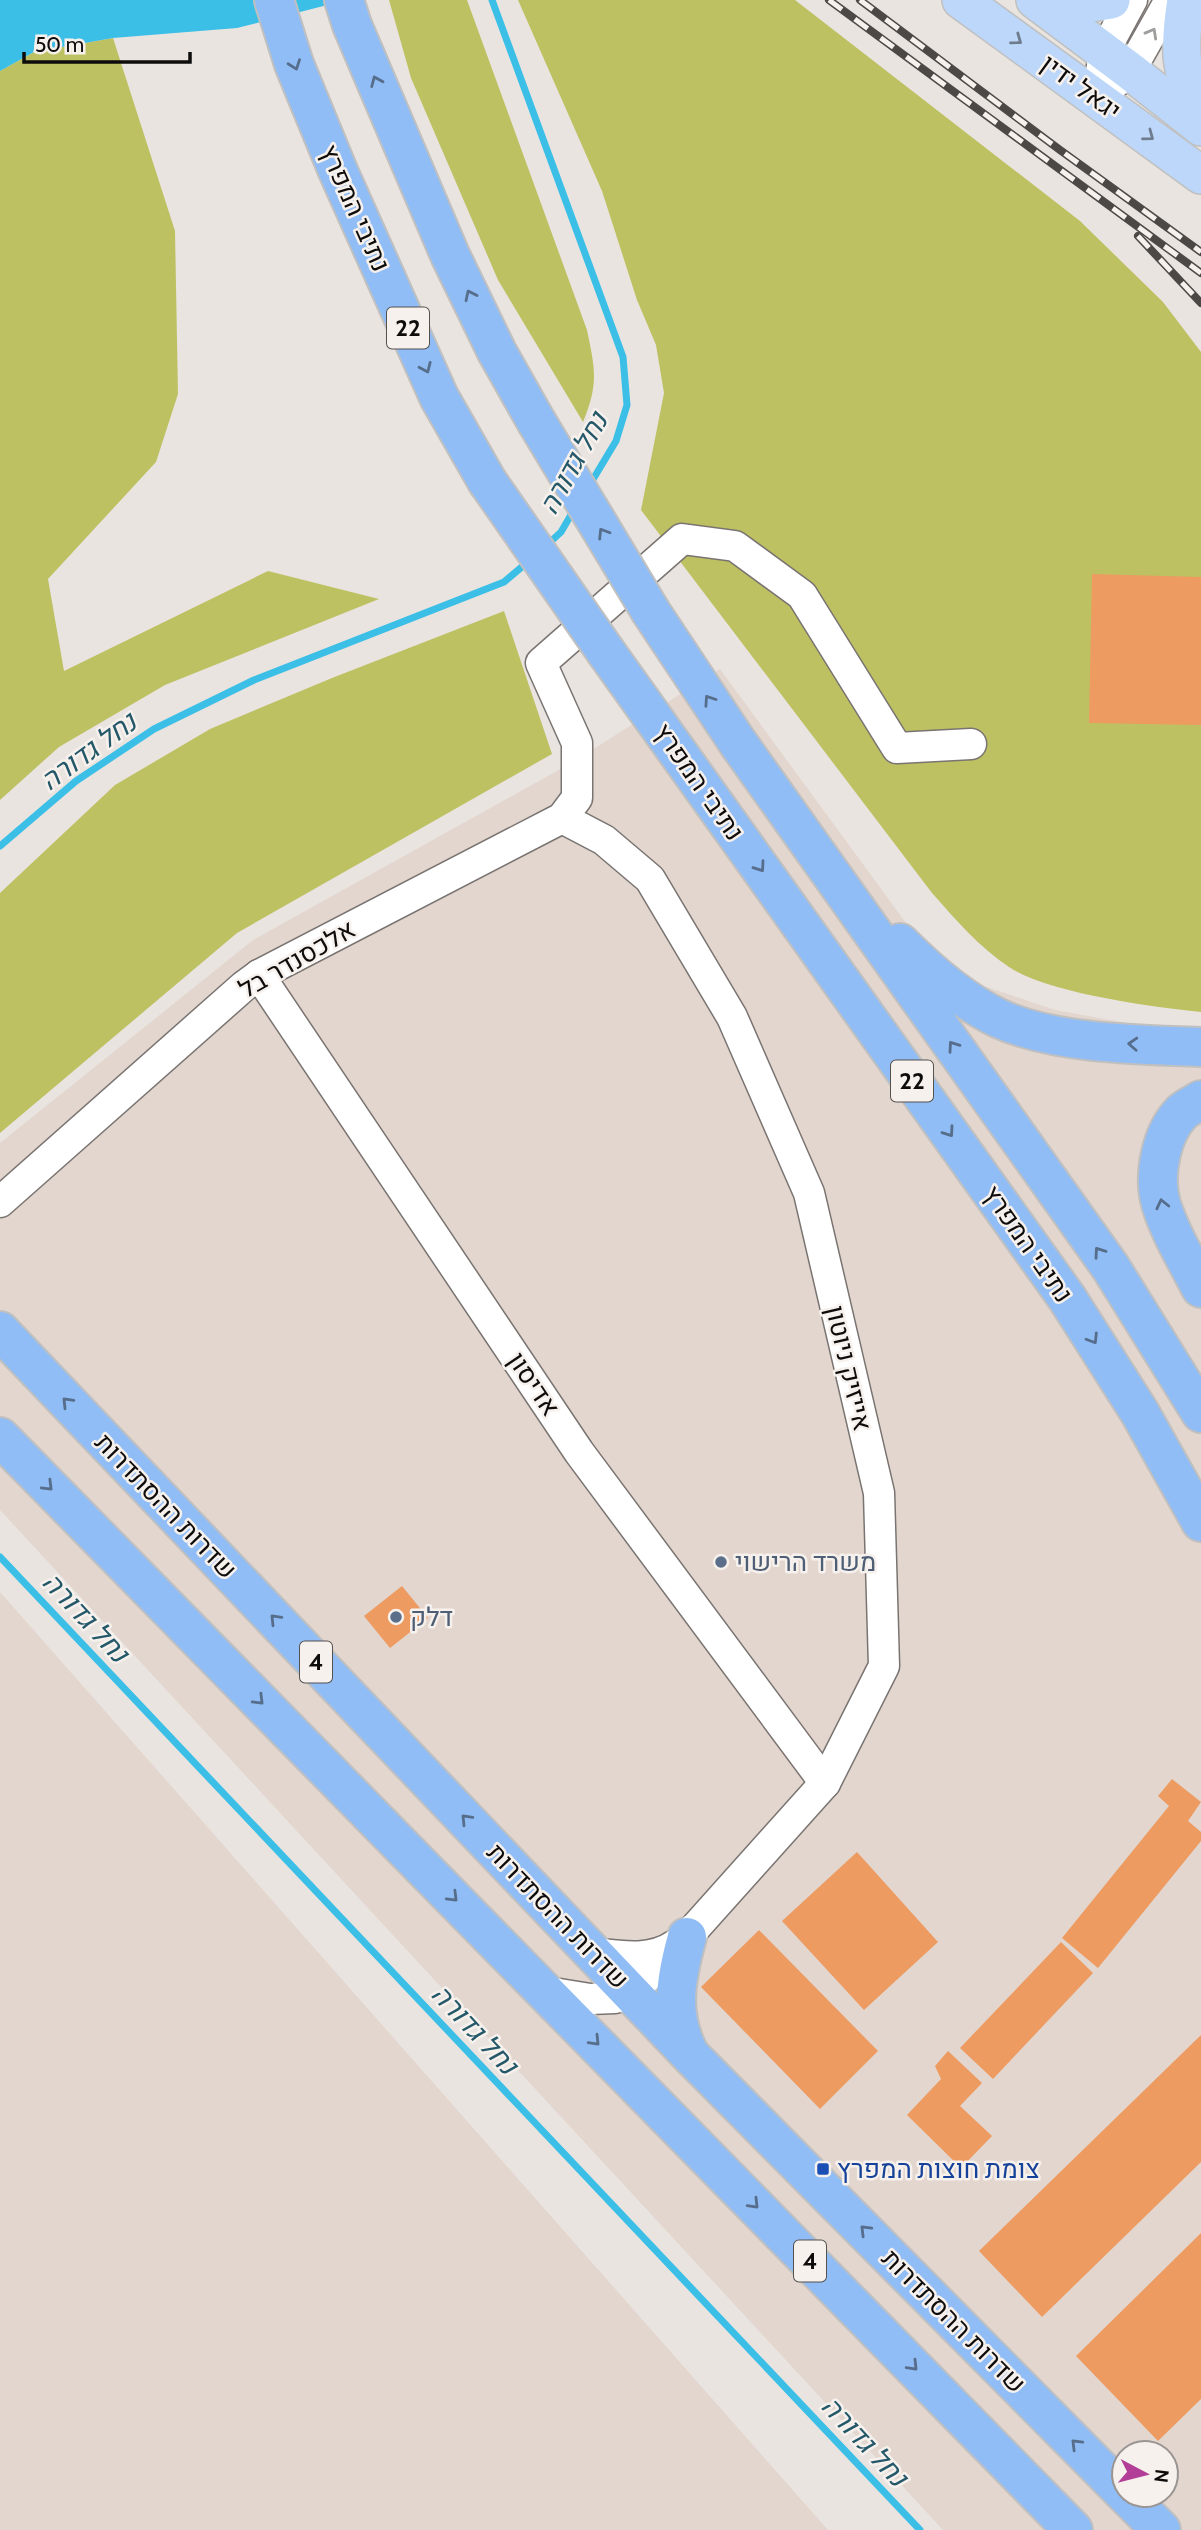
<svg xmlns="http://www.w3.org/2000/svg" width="1201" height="2530" font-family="Cabin,Heebo,sans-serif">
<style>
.built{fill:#e3d6ce;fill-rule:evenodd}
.green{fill:#bec162}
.water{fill:#3bbfe6}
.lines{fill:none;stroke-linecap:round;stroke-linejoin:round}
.stream{stroke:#3bbfe6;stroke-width:7}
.building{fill:#ed9b61}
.minor-casing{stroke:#797471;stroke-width:33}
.major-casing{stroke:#c0c0c0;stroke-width:40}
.highway-casing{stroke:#c0c0c0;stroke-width:42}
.minor{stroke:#fff;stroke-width:30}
.major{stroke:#bcd7f9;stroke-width:37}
.highway{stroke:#90bdf5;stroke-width:38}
.rail-casing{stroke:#4b4846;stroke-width:8}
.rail{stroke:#f7f1ed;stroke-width:5;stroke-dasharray:16;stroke-linecap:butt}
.highway-bridge-casing{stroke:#c0c0c0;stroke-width:42;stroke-linecap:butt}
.highway-bridge{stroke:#90bdf5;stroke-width:38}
.oneway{stroke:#9f9e9d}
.oneway2{stroke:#6e7c8e}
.oneway3{stroke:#566d8c}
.service-dot{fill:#5c6f8a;stroke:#f7f1ed;stroke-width:2.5}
.transit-dot{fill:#1a4fb4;stroke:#f7f1ed;stroke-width:2.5}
.labels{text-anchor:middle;stroke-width:5;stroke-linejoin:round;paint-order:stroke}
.shield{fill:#f7f1ed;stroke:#54514f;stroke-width:2}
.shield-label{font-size:24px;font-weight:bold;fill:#0e0c0b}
.street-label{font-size:26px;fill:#0e0c0b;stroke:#f7f1ed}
.service-label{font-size:26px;fill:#4e5e75;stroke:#f7f1ed;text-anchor:start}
.transit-label{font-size:26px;fill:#164399;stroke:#f7f1ed;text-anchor:start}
.water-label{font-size:28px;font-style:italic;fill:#245869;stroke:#f7f1ed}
</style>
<rect width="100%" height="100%" fill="#e9e4e0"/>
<g class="built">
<path d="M720,669L920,942L972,982L1055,1010L1177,1032L1201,1031V2530H943L0,1510V1143L253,940L573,762ZM1124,2453H1166V2495H1124Z"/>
<path d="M0,1592L828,2530H0Z"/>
</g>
<g class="green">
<path d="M389,0H467L587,330C595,369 599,383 583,422L498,280L411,78Z"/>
<path d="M518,0H795L1080,221L1163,302L1201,352V1012C1153,1007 1047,993 1009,967C979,947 956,920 932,893L641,510L664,393L656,345L637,300L602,191Z"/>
<path d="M113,38L175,231L178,394L156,462L48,579L64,671L268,571L379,599L165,685L59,747L0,800V71L34,52Z"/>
<path d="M504,611L552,754L237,933L0,1133V893L115,785L210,729L332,678Z"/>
</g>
<path class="water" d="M0,0H347L237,28L113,38L34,52L0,71Z"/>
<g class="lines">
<g class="stream">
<path d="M492,0L623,357L627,405L616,441L589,486"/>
<path d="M547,545L561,532L575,508"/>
<path d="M0,846L76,781L154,729L254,680L504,582L530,560"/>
<path d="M0,1557L920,2530"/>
</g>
</g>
<g class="building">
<path d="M1092,574L1201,577V725L1089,723Z"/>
<path d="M402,1586L428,1618L390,1648L364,1616Z"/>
<path d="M1172,1779L1201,1802L1188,1821L1201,1832V1841L1098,1968L1062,1938L1169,1806L1158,1796Z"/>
<path d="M857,1852L938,1942L864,2010L782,1921Z"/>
<path d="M759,1930L878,2051L820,2109L701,1987Z"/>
<path d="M1061,1942L1093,1973L993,2079L960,2048Z"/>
<path d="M1201,2035V2162L1042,2317L979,2251Z"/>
<path d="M948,2051L982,2083L960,2106L992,2136L961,2168L907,2115L941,2079L935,2066Z"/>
<path d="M1201,2233V2399L1158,2441L1076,2356Z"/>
</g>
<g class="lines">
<g class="minor-casing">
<g id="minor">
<path d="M1101,73L1104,52L1132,0"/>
<path d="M1097,97L1130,71L1170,0"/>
<path d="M259,975L579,1452L825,1783"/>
<path d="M0,1202L244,986L259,975L562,818L577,798V743L541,663L682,539L735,546L802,595L897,748L971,744"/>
<path d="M593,1953C619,1956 651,1962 675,1945"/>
<path d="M547,1992L590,1999L615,1998L631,1993L687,1937L825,1783L884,1666L879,1493L809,1193L732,1017L650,879L604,840L562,818"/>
</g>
</g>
<g class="major-casing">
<g id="major">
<path d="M961,0L1201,175"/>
<path d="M1035,0L1130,71L1201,127"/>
<path d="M1074,0L1092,3L1111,0"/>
<path d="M1186,0C1179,44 1178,74 1201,114"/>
</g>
</g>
<g class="highway-casing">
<g id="highway">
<path d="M274,0L294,64L338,171L439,397L487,481"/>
<path d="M344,0L352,25L450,255L497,352L536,421"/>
<path d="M651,612L738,743L1111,1268L1201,1413"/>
<path d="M606,652L1067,1298L1140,1413L1201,1522"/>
<path d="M900,943C929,972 961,1000 998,1018C1053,1044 1141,1045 1201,1047"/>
<path d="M1201,1100C1195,1104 1187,1107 1182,1112C1161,1133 1153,1175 1161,1204C1170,1233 1187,1261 1201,1288"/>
<path d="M0,1331L691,2056L1124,2493"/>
<path d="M0,1437L1073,2530"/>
<path d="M687,1937C676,1977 669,2013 688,2051"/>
<path d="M1126,2495L1161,2530"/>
</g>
</g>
<use href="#minor" class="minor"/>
<use href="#major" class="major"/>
<use href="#highway" class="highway"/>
<g class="rail-casing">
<g id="rail">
<path d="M829,0L1201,273"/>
<path d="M860,0L1060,150L1201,252"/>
<path d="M1138,236L1201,303"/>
</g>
</g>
<use href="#rail" class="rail"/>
<g class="highway-bridge-casing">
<g id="highway-bridge">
<path d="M536,421L651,612"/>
<path d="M487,481L606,652"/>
</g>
</g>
<use href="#highway-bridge" class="highway-bridge"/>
</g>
<defs><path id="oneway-chevron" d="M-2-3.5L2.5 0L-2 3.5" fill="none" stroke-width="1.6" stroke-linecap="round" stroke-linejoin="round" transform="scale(1.75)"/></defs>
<use class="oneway" href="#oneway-chevron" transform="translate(1152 33) rotate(-61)"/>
<g class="oneway2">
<use href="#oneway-chevron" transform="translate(1017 40) rotate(36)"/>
<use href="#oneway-chevron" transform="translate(1149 136) rotate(37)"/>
</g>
<g class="oneway3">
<use href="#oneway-chevron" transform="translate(295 65) rotate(70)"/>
<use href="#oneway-chevron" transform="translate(376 81) rotate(-113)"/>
<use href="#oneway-chevron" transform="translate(470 295) rotate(-116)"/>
<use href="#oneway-chevron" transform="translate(426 368) rotate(66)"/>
<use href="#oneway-chevron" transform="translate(603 533) rotate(-122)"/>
<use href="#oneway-chevron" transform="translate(709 700) rotate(-124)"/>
<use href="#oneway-chevron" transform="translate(760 867) rotate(55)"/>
<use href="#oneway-chevron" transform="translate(1133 1044) rotate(-177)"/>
<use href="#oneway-chevron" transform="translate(953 1046) rotate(-125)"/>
<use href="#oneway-chevron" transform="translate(949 1132) rotate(55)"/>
<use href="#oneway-chevron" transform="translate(1162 1204) rotate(-103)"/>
<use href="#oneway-chevron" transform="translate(1099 1252) rotate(-125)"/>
<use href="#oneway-chevron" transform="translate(1093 1339) rotate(58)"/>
<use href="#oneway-chevron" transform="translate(67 1402) rotate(-134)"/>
<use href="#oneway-chevron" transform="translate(48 1486) rotate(45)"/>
<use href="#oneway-chevron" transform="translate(275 1619) rotate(-134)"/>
<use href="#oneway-chevron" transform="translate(259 1700) rotate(45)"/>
<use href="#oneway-chevron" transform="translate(466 1819) rotate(-134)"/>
<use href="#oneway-chevron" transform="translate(453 1897) rotate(45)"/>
<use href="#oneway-chevron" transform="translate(595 2041) rotate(46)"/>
<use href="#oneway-chevron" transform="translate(754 2204) rotate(46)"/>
<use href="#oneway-chevron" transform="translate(865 2230) rotate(-135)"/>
<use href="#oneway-chevron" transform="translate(913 2366) rotate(46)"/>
<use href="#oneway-chevron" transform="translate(1076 2444) rotate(-135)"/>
</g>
<g class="service-dot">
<circle cx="721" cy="1562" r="7"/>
<circle cx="396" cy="1617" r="7"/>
</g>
<rect class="transit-dot" x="816" y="2162" width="14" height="14" rx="3.5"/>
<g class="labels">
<g class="shield">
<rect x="387" y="307.5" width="42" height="41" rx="5"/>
<rect x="891" y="1060.5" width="42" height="41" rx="5"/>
<rect x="300" y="1641.5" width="32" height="41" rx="5"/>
<rect x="794" y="2240.5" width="32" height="41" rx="5"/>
</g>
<g class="shield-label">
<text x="408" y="336">22</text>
<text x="912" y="1089">22</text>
<text x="316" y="1670">4</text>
<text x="810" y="2269">4</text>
</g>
<g class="street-label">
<text transform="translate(1081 87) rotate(36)" y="9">יגאל ידין</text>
<text transform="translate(355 208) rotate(66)" y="9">נתיבי המפרץ</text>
<text transform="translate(699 782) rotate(55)" y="9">נתיבי המפרץ</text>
<text transform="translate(297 959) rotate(-30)" y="9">אלכסנדר בל</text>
<text transform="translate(1028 1244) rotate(55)" y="9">נתיבי המפרץ</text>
<text transform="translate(849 1368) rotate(77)" y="9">אייזיק ניוטון</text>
<text transform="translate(534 1384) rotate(56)" y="9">אדיסון</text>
<text transform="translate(166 1506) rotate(46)" y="9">שדרות ההסתדרות</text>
<text transform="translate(558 1916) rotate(46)" y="9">שדרות ההסתדרות</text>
<text transform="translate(954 2321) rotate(45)" y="9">שדרות ההסתדרות</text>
</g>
<g class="service-label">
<text x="735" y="1571">משרד הרישוי</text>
<text x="410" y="1626">דלק</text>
</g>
<g class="transit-label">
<text x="837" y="2178">צומת חוצות המפרץ</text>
</g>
<g class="water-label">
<text transform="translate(573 463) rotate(-61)" y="10">נחל גדורה</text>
<text transform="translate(88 751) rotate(-36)" y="10">נחל גדורה</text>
<text transform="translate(86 1617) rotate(47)" y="10">נחל גדורה</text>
<text transform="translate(475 2029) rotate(47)" y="10">נחל גדורה</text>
<text transform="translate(865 2441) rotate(47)" y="10">נחל גדורה</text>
</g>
</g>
<g transform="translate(1145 2474) rotate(97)"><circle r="33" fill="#f7f1ed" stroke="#9a9593" stroke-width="2"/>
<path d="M0-5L12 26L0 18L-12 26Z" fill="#b23e97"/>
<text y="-10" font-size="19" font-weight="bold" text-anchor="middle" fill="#0e0c0b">N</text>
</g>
<path d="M24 52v10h166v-10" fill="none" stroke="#0e0c0b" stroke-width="3.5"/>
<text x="35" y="52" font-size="21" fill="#0e0c0b" stroke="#f7f1ed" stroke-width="5" paint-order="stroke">50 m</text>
</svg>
